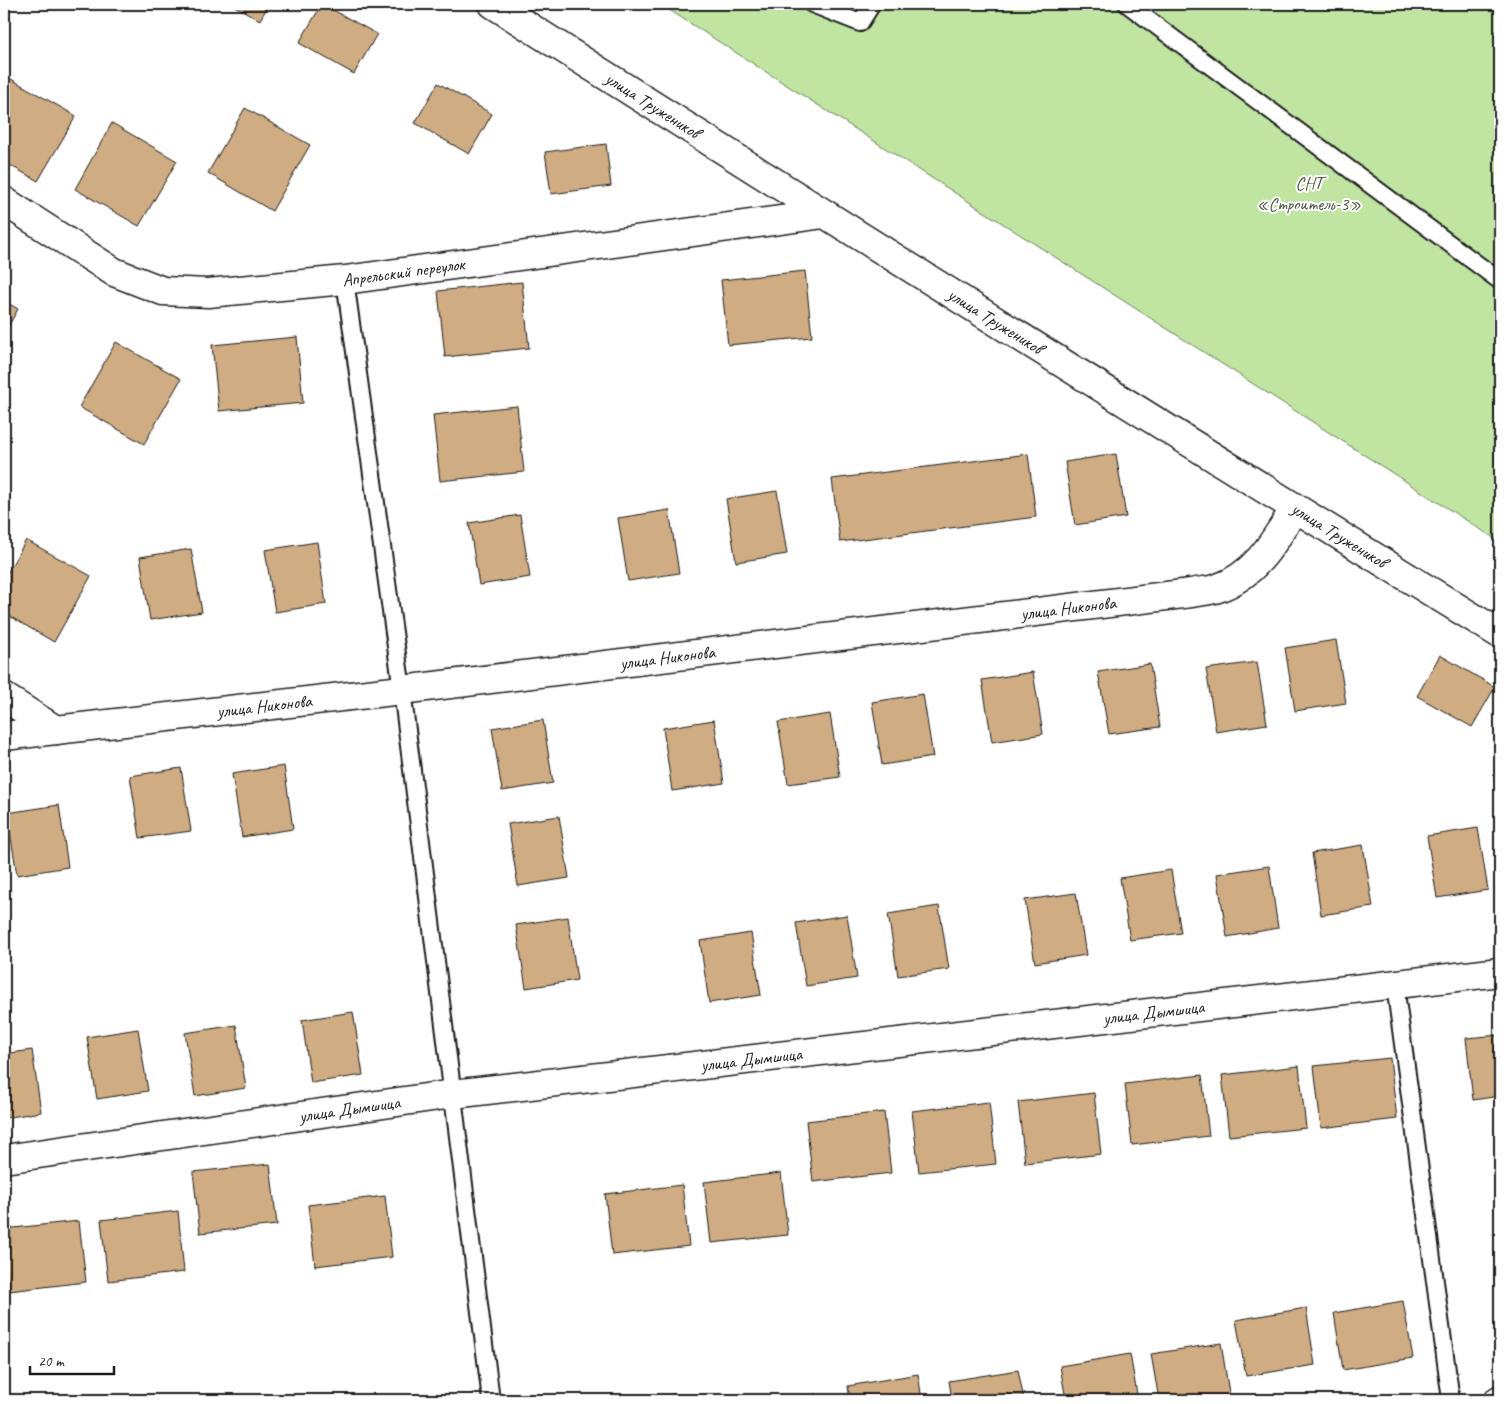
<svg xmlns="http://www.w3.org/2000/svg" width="1504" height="1404" font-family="Caveat,sans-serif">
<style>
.green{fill:#bfe5a0;stroke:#6e805e}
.building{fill:#cfac81;stroke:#1c1c1c}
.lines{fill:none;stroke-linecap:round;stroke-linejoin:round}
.lane-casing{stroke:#1c1c1c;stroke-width:20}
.street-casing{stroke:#1c1c1c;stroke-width:31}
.lane{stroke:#fff;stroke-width:16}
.street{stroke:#fff;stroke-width:28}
.labels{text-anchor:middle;stroke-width:4;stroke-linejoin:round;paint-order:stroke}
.street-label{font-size:18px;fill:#1c1c1c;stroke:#fff}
.park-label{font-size:18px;fill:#4d5844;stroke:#fff}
</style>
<rect width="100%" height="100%" fill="#fff"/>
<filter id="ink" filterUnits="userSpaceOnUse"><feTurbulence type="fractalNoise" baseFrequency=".02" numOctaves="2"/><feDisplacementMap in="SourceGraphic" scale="10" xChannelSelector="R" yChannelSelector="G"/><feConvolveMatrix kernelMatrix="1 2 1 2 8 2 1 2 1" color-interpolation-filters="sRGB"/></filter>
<g filter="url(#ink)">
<path class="green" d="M660,4H1500V542Z"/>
<g class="building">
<path d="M231,4H269L260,20Z"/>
<path d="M322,4L377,34L354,74L299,43Z"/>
<path d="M11,79L76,116L38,181L4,162V91Z"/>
<path d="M438,83L492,114L469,154L415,123Z"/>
<path d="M245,108L310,145L272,211L208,173Z"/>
<path d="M112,123L177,161L139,226L75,189Z"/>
<path d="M606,144L611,186L551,194L545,152Z"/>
<path d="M805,271L812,337L728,345L721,280Z"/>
<path d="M522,282L529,348L445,357L438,291Z"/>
<path d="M4,301L18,309L4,334Z"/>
<path d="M297,337L303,403L219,411L212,345Z"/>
<path d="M116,342L181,379L144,444L79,407Z"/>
<path d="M517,406L524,472L440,481L433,415Z"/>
<path d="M1028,454L1036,517L840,542L832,479Z"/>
<path d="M1116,454L1126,517L1075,525L1065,462Z"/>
<path d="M777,491L787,554L736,562L726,499Z"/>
<path d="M669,510L679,573L628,581L618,518Z"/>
<path d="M520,515L530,577L479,585L469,523Z"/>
<path d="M26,540L91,576L54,642L4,613V579Z"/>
<path d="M317,542L326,604L275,612L265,550Z"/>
<path d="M191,549L202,612L150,620L140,557Z"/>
<path d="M1336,640L1346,703L1295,711L1285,648Z"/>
<path d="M1440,655L1495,687L1472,727L1417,696Z"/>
<path d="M1257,662L1267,724L1216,732L1206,669Z"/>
<path d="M1150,664L1160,727L1109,734L1098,672Z"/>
<path d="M1033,672L1043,734L992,742L982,680Z"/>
<path d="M923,694L933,757L882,765L872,702Z"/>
<path d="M830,714L840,777L788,784L778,722Z"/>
<path d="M543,720L553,783L502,791L492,728Z"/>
<path d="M714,720L724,783L672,791L663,728Z"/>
<path d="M284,766L293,829L242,837L232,774Z"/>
<path d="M181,768L191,831L140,838L130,776Z"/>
<path d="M59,805L68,867L17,875L7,813Z"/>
<path d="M559,816L569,878L518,886L508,824Z"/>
<path d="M1478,828L1488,890L1437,898L1427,836Z"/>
<path d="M1363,845L1373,907L1321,915L1312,853Z"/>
<path d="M1269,866L1278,928L1227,937L1217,874Z"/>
<path d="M1171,870L1181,933L1130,940L1120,878Z"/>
<path d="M1076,893L1086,955L1035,963L1025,900Z"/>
<path d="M939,906L949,969L898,976L888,914Z"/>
<path d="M847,915L857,978L806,986L796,923Z"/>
<path d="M568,917L577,980L526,988L516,925Z"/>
<path d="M751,933L761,995L709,1003L700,941Z"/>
<path d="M353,1012L363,1075L311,1083L302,1020Z"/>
<path d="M236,1025L246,1088L195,1096L185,1033Z"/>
<path d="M138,1029L148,1091L97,1099L87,1037Z"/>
<path d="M1500,1035V1096L1473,1100L1466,1038Z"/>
<path d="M32,1050L41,1112L4,1118V1054Z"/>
<path d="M1390,1058L1397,1119L1321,1128L1314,1066Z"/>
<path d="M1299,1066L1306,1128L1229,1136L1222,1075Z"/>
<path d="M1202,1075L1209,1136L1132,1145L1125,1084Z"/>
<path d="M1094,1093L1101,1154L1025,1163L1018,1102Z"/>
<path d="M989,1102L996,1164L919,1172L912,1111Z"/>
<path d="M884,1112L891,1173L813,1182L806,1121Z"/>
<path d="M270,1164L277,1225L200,1233L193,1172Z"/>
<path d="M781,1173L788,1235L711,1243L704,1182Z"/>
<path d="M682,1185L689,1246L612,1255L605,1194Z"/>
<path d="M385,1196L392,1257L315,1266L308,1205Z"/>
<path d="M178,1211L184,1272L108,1281L101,1220Z"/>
<path d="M79,1221L86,1282L9,1291L4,1246V1229Z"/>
<path d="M1403,1301L1413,1358L1343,1370L1334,1313Z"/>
<path d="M1306,1308L1315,1365L1246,1376L1236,1320Z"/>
<path d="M1221,1343L1230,1399L1159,1400L1151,1354Z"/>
<path d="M1130,1354L1138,1400H1066L1060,1366Z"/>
<path d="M1018,1370L1024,1400H952L949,1381Z"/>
<path d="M918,1374L922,1400H850L848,1386Z"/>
<path d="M675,1394L676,1400H638Z"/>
<path d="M816,1394L817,1400H777Z"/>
</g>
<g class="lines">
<g class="lane-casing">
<g id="lane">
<path d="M812,4L860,23L872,4"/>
<path d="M1127,4L1500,281"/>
<path d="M345,280L402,690L491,1400"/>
<path d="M1395,985L1451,1400"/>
</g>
</g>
<g class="street-casing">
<g id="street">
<path id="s1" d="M493,4C827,216 1162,427 1500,634"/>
<path id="s2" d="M4,201L114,272L163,291L208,293L345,280L824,214"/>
<path d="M4,697L56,730"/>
<path id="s3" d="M4,736L402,690L1191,593C1200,591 1210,591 1218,588C1256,575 1275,540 1295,508"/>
<path id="s4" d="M4,1159L453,1094L1500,972"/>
<path d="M1499,1400H1500"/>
</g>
</g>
<use href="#lane" class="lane"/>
<use href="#street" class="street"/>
</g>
</g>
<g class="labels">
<g class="street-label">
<text dy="6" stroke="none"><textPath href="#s1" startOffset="189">улица Тружеников</textPath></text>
<text dy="6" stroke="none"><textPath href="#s2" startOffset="425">Апрельский переулок</textPath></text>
<text dy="6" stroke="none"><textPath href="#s1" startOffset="594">улица Тружеников</textPath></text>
<text dy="6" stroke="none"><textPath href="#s1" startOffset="999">улица Тружеников</textPath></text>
<text dy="6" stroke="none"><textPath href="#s3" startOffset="1072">улица Никонова</textPath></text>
<text dy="6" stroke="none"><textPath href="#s3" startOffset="668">улица Никонова</textPath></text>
<text dy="6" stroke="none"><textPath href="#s3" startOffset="262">улица Никонова</textPath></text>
<text dy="6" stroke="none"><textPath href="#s4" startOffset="1159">улица Дымшица</textPath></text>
<text dy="6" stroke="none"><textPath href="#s4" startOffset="754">улица Дымшица</textPath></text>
<text dy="6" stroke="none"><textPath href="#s4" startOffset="349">улица Дымшица</textPath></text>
</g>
<g class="park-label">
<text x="1309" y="189">СНТ<tspan x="1309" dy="21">«Строитель-3»</tspan></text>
</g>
</g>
<rect width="1504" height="1404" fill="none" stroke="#fff" stroke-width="20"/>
<rect x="10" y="10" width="1484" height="1384" fill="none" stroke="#1c1c1c" stroke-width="2" filter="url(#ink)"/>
<path d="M30 1366v8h84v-8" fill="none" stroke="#1c1c1c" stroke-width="2.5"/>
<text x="38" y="1366" font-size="15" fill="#1c1c1c" stroke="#ffffff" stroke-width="4" paint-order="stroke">20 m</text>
</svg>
